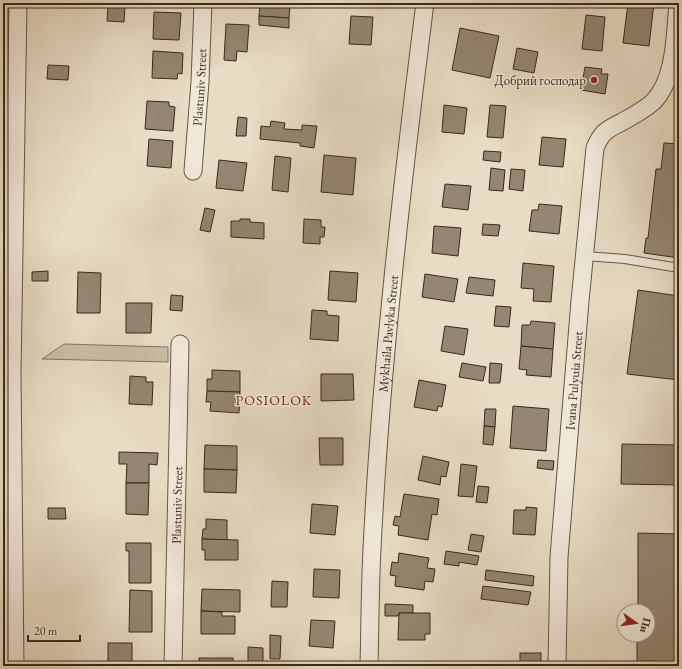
<svg xmlns="http://www.w3.org/2000/svg" width="682" height="669" font-family="'EB Garamond',serif">
<style>
.green{fill:#cabea7;stroke:#827460}
.building{fill:#948672;stroke:#3a2919}
.lines{fill:none;stroke-linecap:round;stroke-linejoin:round}
.lane-casing{stroke:#665644;stroke-width:10}
.street-casing{stroke:#665644;stroke-width:19}
.lane{stroke:#f0e8d9;stroke-width:8}
.street{stroke:#f0e8d9;stroke-width:17}
.poi-dot{fill:#8f2418;stroke:#f0e8d9;stroke-width:1.5}
.labels{text-anchor:middle;stroke-width:3;stroke-linejoin:round;paint-order:stroke}
.poi-label{font-size:13px;fill:#3a2919;stroke:#f0e8d9;text-anchor:end}
.street-label{font-size:13px;fill:#3a2919;stroke:#f0e8d9}
.neighbourhood-label{font-size:14px;letter-spacing:1px;fill:#7a1f14;stroke:#f0e8d9}
</style>
<rect width="100%" height="100%" fill="#e8dcc4"/>
<filter id="stains"><feTurbulence type="fractalNoise" baseFrequency=".005" numOctaves="4"/><feColorMatrix values="0 0 0 0 .2 0 0 0 0 .09 0 0 0 0 .02 0 0 0 .5 -.17"/></filter>
<radialGradient id="worn" r=".72"><stop offset=".6" stop-color="#630" stop-opacity="0"/><stop offset="1" stop-color="#630" stop-opacity=".3"/></radialGradient>
<path class="green" d="M64,344L168,347V362L42,359Z"/>
<g class="building">
<path d="M109,3H126L125,7L108,6Z"/>
<path d="M628,3H654L649,46L623,43Z"/>
<path d="M260,4L290,5L289,18L259,16Z"/>
<path d="M108,6L125,7L124,22L107,21Z"/>
<path d="M154,12L181,13L179,40L153,39Z"/>
<path d="M586,15L605,17L602,51L582,49Z"/>
<path d="M259,16L289,18V28L259,25Z"/>
<path d="M351,16L373,17L371,45L349,44Z"/>
<path d="M226,24L249,25L247,52L237,51L236,61L224,60Z"/>
<path d="M460,28L499,36L490,78L452,70Z"/>
<path d="M517,48L538,52L534,73L513,69Z"/>
<path d="M153,51L183,53L182,74L178,73L177,79L152,78Z"/>
<path d="M48,65L69,66L68,80L47,79Z"/>
<path d="M585,67L602,69L601,74H608L605,94L581,90Z"/>
<path d="M147,101L169,102V106L175,107L173,131L145,129Z"/>
<path d="M444,105L467,108L464,134L442,132Z"/>
<path d="M490,105L506,106L503,138L487,137Z"/>
<path d="M238,117L247,118L246,136H236Z"/>
<path d="M271,121L285,123L284,129L302,130V125L317,126L314,148L300,146V143L260,139L261,126L270,127Z"/>
<path d="M542,137L566,139L563,167L539,165Z"/>
<path d="M149,139L173,141L171,168L147,166Z"/>
<path d="M664,143L679,144V258L644,253L646,238H648L656,169H661Z"/>
<path d="M484,151L501,152L500,162L483,160Z"/>
<path d="M324,155L356,158L353,195L321,192Z"/>
<path d="M275,156L291,158L288,192L272,190Z"/>
<path d="M219,160L247,163L243,191L216,188Z"/>
<path d="M491,168L505,170L503,191L489,190Z"/>
<path d="M511,169L525,170L523,191L509,189Z"/>
<path d="M445,184L471,186L468,210L442,207Z"/>
<path d="M539,204L562,206L559,234L529,231L532,210H538Z"/>
<path d="M205,208L215,210L210,232L200,230Z"/>
<path d="M240,219H250V222L264,223V239L231,237V221H240Z"/>
<path d="M304,219L321,220V227H325L324,237H320V244L303,243Z"/>
<path d="M483,224L500,225L498,236L482,235Z"/>
<path d="M434,226L461,228L458,256L432,253Z"/>
<path d="M523,263L554,266L551,302L533,301L534,289L521,288Z"/>
<path d="M48,271V281H32V272Z"/>
<path d="M330,271L358,273L356,302L328,300Z"/>
<path d="M78,272L101,273L100,313H77Z"/>
<path d="M425,274L458,279L454,302L422,297Z"/>
<path d="M469,277L495,280L493,296L466,293Z"/>
<path d="M638,290L679,296V380L627,374Z"/>
<path d="M171,295L183,296L182,311L170,310Z"/>
<path d="M126,303H152L151,333H126Z"/>
<path d="M496,306L511,307L509,327L494,326Z"/>
<path d="M312,310L327,311V315L339,316L338,341L310,339Z"/>
<path d="M531,321L555,323L553,349L521,346L522,325H530Z"/>
<path d="M445,326L468,329L464,355L441,351Z"/>
<path d="M521,346L553,349L551,377L526,375L527,370L519,369Z"/>
<path d="M462,363L486,367L483,381L459,377Z"/>
<path d="M490,363L502,364L500,383H489Z"/>
<path d="M212,370L240,371V392L207,391V379H212Z"/>
<path d="M321,374H353L354,400L321,401Z"/>
<path d="M130,376L146,377V382H153L152,405L129,404Z"/>
<path d="M419,380L446,385L442,407L438,406L437,411L414,407Z"/>
<path d="M207,391L240,392L239,413L210,411L211,402H206Z"/>
<path d="M513,406L549,409L546,451L510,448Z"/>
<path d="M485,409H496L495,427L484,426Z"/>
<path d="M484,426L495,427L493,445L483,444Z"/>
<path d="M319,438H343V465H320Z"/>
<path d="M622,444L679,445V485L621,484Z"/>
<path d="M205,445L237,446V470L204,469Z"/>
<path d="M119,452L158,453L157,465L149,464V483H126L127,464H119Z"/>
<path d="M423,456L449,462L446,477L441,476L440,485L418,480Z"/>
<path d="M538,460L554,461L553,470L537,468Z"/>
<path d="M461,464L477,466L473,497L458,496Z"/>
<path d="M204,469L237,470L236,493L204,492Z"/>
<path d="M126,483H149L148,515L126,514Z"/>
<path d="M478,486L489,487L487,503L476,502Z"/>
<path d="M404,494L439,499L437,515L432,514L428,540L398,535L399,526L393,525L395,516L400,517Z"/>
<path d="M312,504L338,506L335,535L310,533Z"/>
<path d="M526,507L537,508L535,535L513,534L514,510H526Z"/>
<path d="M48,508H65L66,519H48Z"/>
<path d="M206,519L227,520V540L202,539L203,529H206Z"/>
<path d="M638,533L679,534V666H637V635H648V611H638Z"/>
<path d="M471,534L484,536L481,552L468,550Z"/>
<path d="M202,539L238,540V560H205V550H202Z"/>
<path d="M126,543H151V583H129V551H126Z"/>
<path d="M446,551L479,556L477,565L459,562V566L444,564Z"/>
<path d="M399,553L429,558L427,568L435,569L433,582L425,581L424,590L395,586L396,576L390,575L392,562L398,563Z"/>
<path d="M314,569L340,570L339,598L313,597Z"/>
<path d="M486,570L534,576L533,586L485,580Z"/>
<path d="M272,581L288,582L287,607H271Z"/>
<path d="M483,586L531,592L528,605L481,599Z"/>
<path d="M202,589L240,590V612L201,611Z"/>
<path d="M130,590L152,591V632H129Z"/>
<path d="M385,604L413,605V613H399L398,616H385Z"/>
<path d="M201,611L222,612V616H235V634H201Z"/>
<path d="M399,613H430V634H425V640H398Z"/>
<path d="M311,620L335,621L333,648L309,646Z"/>
<path d="M270,635L281,636L280,659H270Z"/>
<rect x="108" y="643" width="24" height="23"/>
<path d="M248,647L263,648V666H248Z"/>
<rect x="520" y="653" width="21" height="12"/>
<rect x="199" y="658" width="34" height="8"/>
</g>
<g class="lines">
<g class="lane-casing">
<g id="lane">
<path d="M3,102L15,109"/>
<path d="M585,256L625,259L679,268"/>
</g>
</g>
<g class="street-casing">
<g id="street">
<path id="s1" d="M193,171L200,82L203,3"/>
<path d="M15,666L12,373L18,3"/>
<path id="s2" d="M173,666L180,344"/>
<path id="s3" d="M369,666C370,627 370,588 372,549C381,366 402,184 425,3"/>
<path id="s4" d="M557,666L559,557L580,301L595,148C597,143 600,137 604,133C609,128 616,125 622,122C633,116 644,110 653,102C676,79 675,33 678,3"/>
</g>
</g>
<use href="#lane" class="lane"/>
<use href="#street" class="street"/>
</g>
<circle class="poi-dot" cx="594" cy="80" r="4"/>
<g class="labels">
<g class="poi-label">
<text x="586" y="85">Добрий господар</text>
</g>
<g class="street-label">
<text dy="5" stroke="none"><textPath href="#s1" startOffset="84">Plastuniv Street</textPath></text>
<text dy="5" stroke="none"><textPath href="#s3" startOffset="333">Mykhaila Pavlyka Street</textPath></text>
<text dy="5" stroke="none"><textPath href="#s4" startOffset="286">Ivana Pulyuia Street</textPath></text>
<text dy="5" stroke="none"><textPath href="#s2" startOffset="161">Plastuniv Street</textPath></text>
</g>
<g class="neighbourhood-label">
<text x="274" y="405">POSIOLOK</text>
</g>
</g>
<rect width="682" height="669" fill="none" stroke="#e8dcc4" stroke-width="16"/>
<rect x="4" y="4" width="674" height="661" fill="none" stroke="#3a2919" stroke-width="2"/>
<rect x="8" y="8" width="666" height="653" fill="none" stroke="#3a2919"/>
<g transform="translate(636 623) rotate(104)"><circle r="19" fill="#f0e8d9" stroke="#a79c8c"/>
<path d="M0-3L7 15L0 10L-7 15Z" fill="#8f2418"/>
<text y="-6" font-size="11" font-weight="bold" text-anchor="middle" fill="#3a2919">Пн</text>
</g>
<path d="M28 635v6h52v-6" fill="none" stroke="#3a2919" stroke-width="2"/>
<text x="34" y="635" font-size="12" fill="#3a2919" stroke="#f0e8d9" stroke-width="3" paint-order="stroke">20 m</text>
<rect width="100%" height="100%" filter="url(#stains)"/>
<rect width="100%" height="100%" fill="url(#worn)"/>
</svg>
